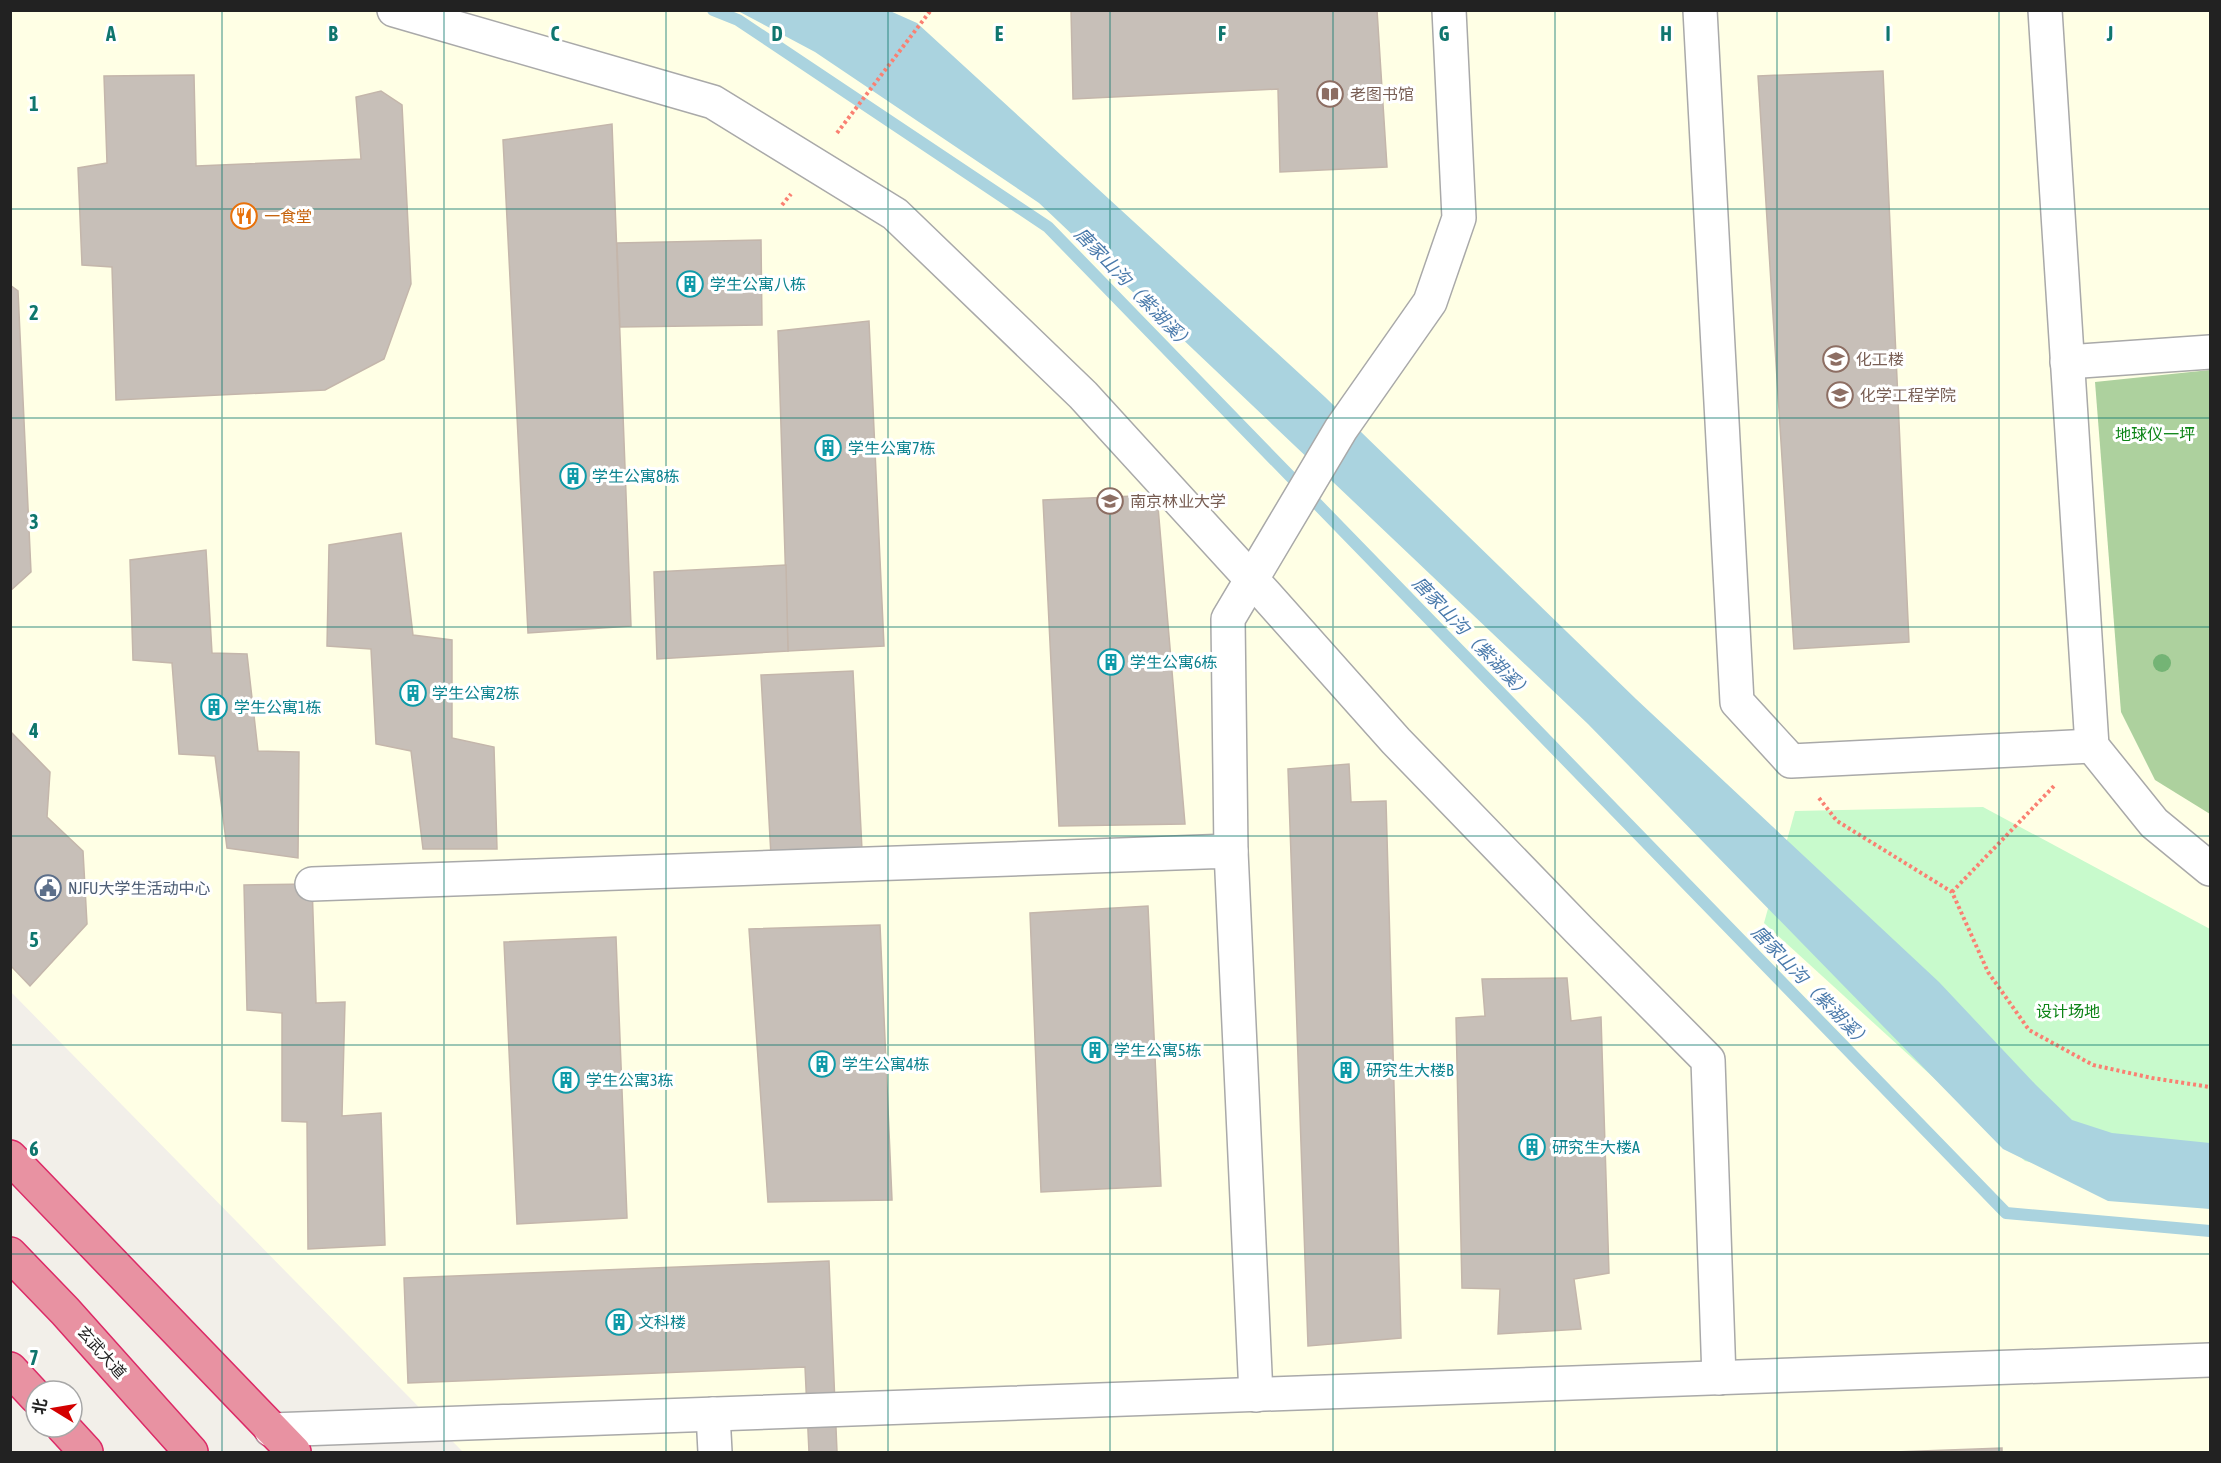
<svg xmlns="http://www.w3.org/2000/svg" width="2221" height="1463" font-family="'Asap Condensed','Noto Sans SC',sans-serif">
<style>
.education{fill:#ffffe5}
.forest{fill:#add19e}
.park{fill:#c8facc}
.water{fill:#aad3df}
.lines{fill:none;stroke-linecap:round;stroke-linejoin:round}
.stream{stroke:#aad3df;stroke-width:12}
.building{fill:#c7bfb8;stroke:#c4b6ab;stroke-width:1.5}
.minor-casing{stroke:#a9a9a9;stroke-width:36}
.highway-casing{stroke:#dc2a67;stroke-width:36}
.path{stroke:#fa8072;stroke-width:4;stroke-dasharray:3 3;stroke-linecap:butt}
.minor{stroke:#fff;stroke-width:33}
.highway{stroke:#e892a2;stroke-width:33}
.tree{fill:#74b475}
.grid{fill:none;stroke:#0f766e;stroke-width:1.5;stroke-opacity:0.55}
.labels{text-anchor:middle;stroke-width:6;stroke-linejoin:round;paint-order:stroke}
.education-label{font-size:16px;fill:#785e54;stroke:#fff;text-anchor:start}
.food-label{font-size:16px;fill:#c56008;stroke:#fff;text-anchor:start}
.culture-label{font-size:16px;fill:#0d838f;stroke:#fff;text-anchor:start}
.park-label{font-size:16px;fill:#0c8416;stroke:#fff}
.service-label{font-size:16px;fill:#4e5e75;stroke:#fff;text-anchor:start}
.street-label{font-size:16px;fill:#222;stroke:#fff}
.water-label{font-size:18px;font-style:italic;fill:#4a7aab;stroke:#fff}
.grid-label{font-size:20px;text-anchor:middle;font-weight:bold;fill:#0f766e;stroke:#fff;stroke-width:6;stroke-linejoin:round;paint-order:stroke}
</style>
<rect width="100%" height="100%" fill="#f2efe9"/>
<path class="education" d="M10,11H2210V1452H463L11,992Z"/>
<path class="forest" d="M2210,370V814L2155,780L2121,712L2095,382Z"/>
<path class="park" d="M1983,807L2210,929V1200L2025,1161L1764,923L1795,811Z"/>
<path class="water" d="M738,11H890L917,23L1325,397L1636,699L1939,982L2036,1085L2072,1120L2112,1133L2210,1143V1209L2108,1201L2003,1149L1588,724L1039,203L815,52Z"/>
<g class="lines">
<path class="stream" d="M713,10L738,20L1048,227L2006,1213L2210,1231"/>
</g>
<g class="building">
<path d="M1071,10H1377L1387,167L1280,172L1278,89L1073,99Z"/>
<path d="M1883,71L1909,642L1794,649L1758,76Z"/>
<path d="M194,75L196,166L361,159L356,97L381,91L402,105L411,284L384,359L325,390L116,400L112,267L82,265L78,168L107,163L104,76Z"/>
<path d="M612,124L631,626L528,633L503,140Z"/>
<path d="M761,240L762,325L620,327L617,243Z"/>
<path d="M10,285L18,291L31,572L10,591Z"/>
<path d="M869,321L884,646L788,651L778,331Z"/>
<path d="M1157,495L1185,824L1059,826L1043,500Z"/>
<path d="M401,533L413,635L452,640V738L494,747L497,849H423L411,751L376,744L371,649L327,646L329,545Z"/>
<path d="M206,550L212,653L247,654L258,751L299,752L298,858L227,848L215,756L179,754L172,663L133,660L130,560Z"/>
<path d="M786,565L788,651L657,659L654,572Z"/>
<path d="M853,671L862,850L771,856L761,675Z"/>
<path d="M10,731L50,772L47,817L83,851L87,924L30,986L10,965Z"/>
<path d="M1349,764L1351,802L1386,801L1401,1338L1308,1346L1288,769Z"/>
<path d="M312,884L316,1003L345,1002L342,1116L381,1113L385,1245L308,1249L307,1122L282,1121V1013L247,1010L244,885Z"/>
<path d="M1148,906L1161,1186L1041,1192L1030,913Z"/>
<path d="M880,925L892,1200L768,1202L749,929Z"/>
<path d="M616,937L627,1218L517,1224L504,942Z"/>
<path d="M1567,978L1571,1021L1601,1017L1609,1273L1574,1279L1581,1329L1498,1334L1500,1289L1462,1288L1456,1018L1485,1016L1482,979Z"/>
<path d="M829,1261L837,1452H809L805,1367L408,1383L404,1278Z"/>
<path d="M2002,1448V1452H1894Z"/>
</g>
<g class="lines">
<g class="minor-casing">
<g id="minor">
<path d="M394,10L713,102L895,214L1083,395L1265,594L1396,741L1579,930L1708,1060L1719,1378"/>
<path d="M1700,10L1737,702L1791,761L2092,746"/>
<path d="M2045,10L2092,746L2154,823L2210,869"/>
<path d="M2067,362L2210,352"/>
<path d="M1231,851L1228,619L1341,429L1430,302L1459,218L1449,10"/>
<path d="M312,884L1231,851L1256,1395"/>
<path d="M713,1414L715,1452"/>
<path d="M271,1430L2210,1360"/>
</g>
</g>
<g class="highway-casing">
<g id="highway">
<path d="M10,1157L294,1452"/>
<path d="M10,1254L65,1311L191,1452"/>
<path d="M10,1369L36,1397"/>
<path d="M63,1427L86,1452"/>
</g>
</g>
<g class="path">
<path d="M837,133L931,10"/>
<path d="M782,205L791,194"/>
<path d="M1819,798L1837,821L1952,892L1988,972L2029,1030L2093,1065L2152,1078L2210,1087"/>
<path d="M1952,892L2054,786"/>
</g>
<use href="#minor" class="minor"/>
<use href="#highway" class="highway"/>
</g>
<circle class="tree" cx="2162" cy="663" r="9"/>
<path class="grid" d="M222,10V1452M444,10V1452M666,10V1452M888,10V1452M1110,10V1452M1333,10V1452M1555,10V1452M1777,10V1452M1999,10V1452M10,209H2210M10,418H2210M10,627H2210M10,836H2210M10,1045H2210M10,1254H2210"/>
<defs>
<g id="library-ring" transform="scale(1.35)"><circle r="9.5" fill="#fff" stroke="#8d6e63" stroke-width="1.5"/><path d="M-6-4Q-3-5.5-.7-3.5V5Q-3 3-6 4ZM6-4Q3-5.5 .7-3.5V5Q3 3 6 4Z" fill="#8d6e63"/></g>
<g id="restaurant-ring" transform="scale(1.35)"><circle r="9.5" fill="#fff" stroke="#e8710a" stroke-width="1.5"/><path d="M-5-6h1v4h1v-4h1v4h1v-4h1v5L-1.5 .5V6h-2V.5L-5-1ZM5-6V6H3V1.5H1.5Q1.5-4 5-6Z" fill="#e8710a"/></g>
<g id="building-ring" transform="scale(1.35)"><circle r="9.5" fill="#fff" stroke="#0f9aa8" stroke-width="1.5"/><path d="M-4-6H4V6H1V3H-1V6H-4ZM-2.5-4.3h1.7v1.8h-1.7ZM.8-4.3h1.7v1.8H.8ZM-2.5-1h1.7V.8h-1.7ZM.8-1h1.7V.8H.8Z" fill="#0f9aa8"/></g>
<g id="university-ring" transform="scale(1.35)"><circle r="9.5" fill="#fff" stroke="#8d6e63" stroke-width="1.5"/><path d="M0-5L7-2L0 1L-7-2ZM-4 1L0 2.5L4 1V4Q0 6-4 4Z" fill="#8d6e63"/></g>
<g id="civic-ring" transform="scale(1.35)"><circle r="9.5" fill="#fff" stroke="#5c6f8a" stroke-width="1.5"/><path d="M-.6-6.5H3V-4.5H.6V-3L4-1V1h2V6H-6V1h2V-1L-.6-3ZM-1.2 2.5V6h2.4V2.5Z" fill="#5c6f8a"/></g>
</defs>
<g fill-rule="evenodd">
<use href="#library-ring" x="1330" y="94"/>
<use href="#restaurant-ring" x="244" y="216"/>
<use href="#building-ring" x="690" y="284"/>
<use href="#university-ring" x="1836" y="359"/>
<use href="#university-ring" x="1840" y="395"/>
<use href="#building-ring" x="828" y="448"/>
<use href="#building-ring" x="573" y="476"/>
<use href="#university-ring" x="1110" y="501"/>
<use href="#building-ring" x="1111" y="662"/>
<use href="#building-ring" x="413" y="693"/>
<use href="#building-ring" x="214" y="707"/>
<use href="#civic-ring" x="48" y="888"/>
<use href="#building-ring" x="1095" y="1050"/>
<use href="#building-ring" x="822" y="1064"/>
<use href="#building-ring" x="1346" y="1070"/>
<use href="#building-ring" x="566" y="1080"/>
<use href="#building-ring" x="1532" y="1147"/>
<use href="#building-ring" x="619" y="1322"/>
</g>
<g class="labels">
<g class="education-label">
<text x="1350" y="100">老图书馆</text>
<text x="1856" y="365">化工楼</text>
<text x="1860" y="401">化学工程学院</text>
<text x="1130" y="507">南京林业大学</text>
</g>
<g class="food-label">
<text x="264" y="222">一食堂</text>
</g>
<g class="culture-label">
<text x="710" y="290">学生公寓八栋</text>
<text x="848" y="454">学生公寓7栋</text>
<text x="592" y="482">学生公寓8栋</text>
<text x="1130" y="668">学生公寓6栋</text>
<text x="432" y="699">学生公寓2栋</text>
<text x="234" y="713">学生公寓1栋</text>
<text x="1114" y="1056">学生公寓5栋</text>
<text x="842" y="1070">学生公寓4栋</text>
<text x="1366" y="1076">研究生大楼B</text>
<text x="586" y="1086">学生公寓3栋</text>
<text x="1552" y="1153">研究生大楼A</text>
<text x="638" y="1328">文科楼</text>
</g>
<g class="park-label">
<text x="2155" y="440">地球仪一坪</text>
<text x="2068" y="1017">设计场地</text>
</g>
<g class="service-label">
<text x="68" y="894">NJFU大学生活动中心</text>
</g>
<g class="street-label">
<text transform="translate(102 1352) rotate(48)" y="6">玄武大道</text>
</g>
<g class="water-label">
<text transform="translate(1134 289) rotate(46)" y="6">唐家山沟（紫湖溪）</text>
<text transform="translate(1472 638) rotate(46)" y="6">唐家山沟（紫湖溪）</text>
<text transform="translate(1811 987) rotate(46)" y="6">唐家山沟（紫湖溪）</text>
</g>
</g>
<g class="grid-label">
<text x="111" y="41">A</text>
<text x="333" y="41">B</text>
<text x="555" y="41">C</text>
<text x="777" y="41">D</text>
<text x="999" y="41">E</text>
<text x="1222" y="41">F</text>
<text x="1444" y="41">G</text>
<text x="1666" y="41">H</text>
<text x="1888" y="41">I</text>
<text x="2110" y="41">J</text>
<text x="34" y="111">1</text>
<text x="34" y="320">2</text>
<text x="34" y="529">3</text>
<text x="34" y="738">4</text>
<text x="34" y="947">5</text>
<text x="34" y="1156">6</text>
<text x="34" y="1365">7</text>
</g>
<rect width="2221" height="1463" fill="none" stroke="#222222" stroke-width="24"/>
<g transform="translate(54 1409) rotate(281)"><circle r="28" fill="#ffffff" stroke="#a7a7a7" stroke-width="1.5"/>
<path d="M0-4.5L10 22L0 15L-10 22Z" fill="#d40000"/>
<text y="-9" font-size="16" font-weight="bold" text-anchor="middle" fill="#222222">北</text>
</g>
</svg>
